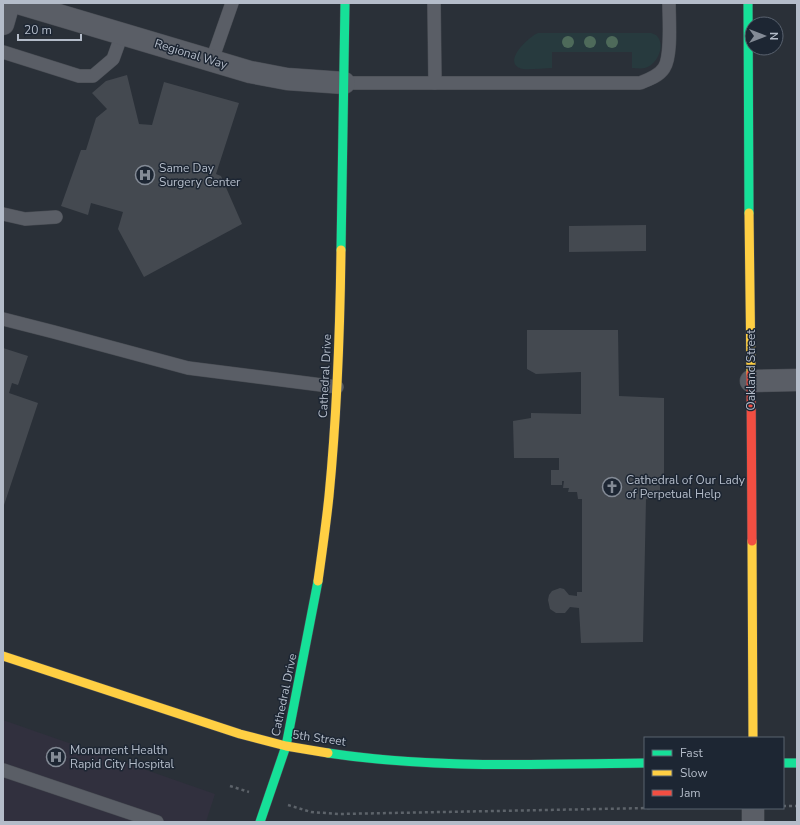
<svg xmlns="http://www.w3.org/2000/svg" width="800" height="825" font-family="'Nunito Sans',sans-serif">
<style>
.medical{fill:#31303e}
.green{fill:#273a3e}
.building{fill:#444950}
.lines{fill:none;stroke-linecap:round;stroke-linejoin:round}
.lane-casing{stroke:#484c53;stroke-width:14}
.street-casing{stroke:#484c53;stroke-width:23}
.fast-casing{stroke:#484c53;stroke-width:10}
.slow-casing{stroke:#484c53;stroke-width:10}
.jam-casing{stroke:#484c53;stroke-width:10}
.path{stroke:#5d636a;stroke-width:2.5;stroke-dasharray:3 3;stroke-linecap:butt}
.lane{stroke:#5a5e66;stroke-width:13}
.street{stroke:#5a5e66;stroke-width:22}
.fast{stroke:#16e098;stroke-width:9}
.slow{stroke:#ffcf43;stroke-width:9}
.jam{stroke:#f24e42;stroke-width:9}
.tree{fill:#4e6a5a}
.labels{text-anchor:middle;stroke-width:3;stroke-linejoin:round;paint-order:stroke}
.street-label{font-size:12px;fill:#b4bcc9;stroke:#1d2633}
.poi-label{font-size:12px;fill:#b4bcc9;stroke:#1d2633;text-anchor:start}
</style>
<rect width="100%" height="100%" fill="#2a3038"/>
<path class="medical" d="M3,720L215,794L206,822H3Z"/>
<path class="green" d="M538,33H651C653,34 655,34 657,36C666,46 657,65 645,68C641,69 636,68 632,68V52H552V68C543,68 532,70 523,69C500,64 528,37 538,33Z"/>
<g class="building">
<path d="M127,75L139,124L152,125L164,82L239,103L216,174L221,176L242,224L144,277L118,229L123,212L91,203L88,215L61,206L81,150H86L96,118L107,109L92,93L106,81Z"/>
<path d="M646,225V251L569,252V226Z"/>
<path d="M527,330H618L619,396L664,398V476H660V498L646,499L643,642L581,643L579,608L570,607L565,613H556L550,609L548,600L549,595L552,591L560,588L564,589L569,595L577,596V592H582V499H578L577,492H568L569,488H563L564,481H562V485H551V470H559V458H514L513,421L531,418V413L581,414V372L536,374L527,369Z"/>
<path d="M3,348L28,356L18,385L12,383L9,393L38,403L3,508Z"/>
</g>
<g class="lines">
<g class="lane-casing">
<g id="lane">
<path d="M434,3L435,83"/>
<path d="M3,52L79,76H93L113,59L122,34"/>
<path d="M212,60L232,3"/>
<path d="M344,83H640C648,80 659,76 664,68C672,56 669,19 669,3"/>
<path d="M3,214L25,219L56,217"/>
<path d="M3,319L54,332L188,368L337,387"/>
<path d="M3,770L157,822"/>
</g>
</g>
<g class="street-casing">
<g id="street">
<path d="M18,3L250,72L287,79L344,83"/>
<path d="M3,24L9,3"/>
<path d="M751,381L797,380"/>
<path d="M753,808V822"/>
</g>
</g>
<g class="fast-casing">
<g id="fast">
<path d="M748,3L749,213"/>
<path d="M341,250L345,3"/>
<path d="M328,753C433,769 540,764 645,763"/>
<path d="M783,763H797"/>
<path d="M260,822L286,746L318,581"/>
</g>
</g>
<g class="slow-casing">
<g id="slow">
<path d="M749,213L751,374"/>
<path d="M752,541L753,738"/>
<path d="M318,581C322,553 326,525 329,496C337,414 340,332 341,250"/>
<path d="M3,656L240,734L286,746L328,753"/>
</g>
</g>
<g class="jam-casing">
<path id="jam" d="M751,374L752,541"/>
</g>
<g class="path">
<path d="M230,786L249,792"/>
<path d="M288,805L311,812L339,814L650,808"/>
<path d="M783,806H797"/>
</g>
<use href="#lane" class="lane"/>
<use href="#street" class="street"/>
<use href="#fast" class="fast"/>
<use href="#slow" class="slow"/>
<use href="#jam" class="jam"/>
</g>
<g class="tree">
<circle cx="568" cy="42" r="6"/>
<circle cx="590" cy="42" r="6"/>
<circle cx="612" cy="42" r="6"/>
</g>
<defs>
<g id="hospital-ring" transform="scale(1)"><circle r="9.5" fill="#1d2633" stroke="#848b96" stroke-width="1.5"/><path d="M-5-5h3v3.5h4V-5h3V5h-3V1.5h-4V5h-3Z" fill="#848b96"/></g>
<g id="church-ring" transform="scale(1)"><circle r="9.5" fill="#1d2633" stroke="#848b96" stroke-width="1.5"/><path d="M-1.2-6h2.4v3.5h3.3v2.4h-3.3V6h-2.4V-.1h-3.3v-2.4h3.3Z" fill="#848b96"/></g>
</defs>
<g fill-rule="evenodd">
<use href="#hospital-ring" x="145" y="175"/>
<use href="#church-ring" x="612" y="487"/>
<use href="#hospital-ring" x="56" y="757"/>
</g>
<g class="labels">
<g class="street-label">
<text transform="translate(191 54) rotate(17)" y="4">Regional Way</text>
<text transform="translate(751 370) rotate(-90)" y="4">Oakland Street</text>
<text transform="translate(325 376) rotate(-87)" y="4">Cathedral Drive</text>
<text transform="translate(284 695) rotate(-78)" y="4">Cathedral Drive</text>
<text transform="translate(319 738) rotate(8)" y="4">5th Street</text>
</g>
<g class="poi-label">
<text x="159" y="172">Same Day<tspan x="159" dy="14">Surgery Center</tspan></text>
<text x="626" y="484">Cathedral of Our Lady<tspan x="626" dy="14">of Perpetual Help</tspan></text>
<text x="70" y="754">Monument Health<tspan x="70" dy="14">Rapid City Hospital</tspan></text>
</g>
</g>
<rect width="800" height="825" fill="none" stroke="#b4bcc9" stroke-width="8"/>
<rect x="644" y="737" width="140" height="72" fill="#1d2633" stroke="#59626f"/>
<rect x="652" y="750" width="20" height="6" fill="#16e098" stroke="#59626f"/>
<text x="680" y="757" font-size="12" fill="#b4bcc9">Fast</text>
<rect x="652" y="770" width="20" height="6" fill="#ffcf43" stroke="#59626f"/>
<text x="680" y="777" font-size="12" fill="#b4bcc9">Slow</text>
<rect x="652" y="790" width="20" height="6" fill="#f24e42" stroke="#59626f"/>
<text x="680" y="797" font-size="12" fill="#b4bcc9">Jam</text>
<g transform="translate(764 36) rotate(90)"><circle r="19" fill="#1d2633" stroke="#59626f"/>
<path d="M0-3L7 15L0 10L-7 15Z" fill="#848b96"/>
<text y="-6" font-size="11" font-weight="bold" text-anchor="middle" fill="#b4bcc9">N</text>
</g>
<path d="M18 34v6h63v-6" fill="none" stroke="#b4bcc9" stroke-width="2"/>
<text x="24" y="34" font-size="12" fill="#b4bcc9" stroke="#1d2633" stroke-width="3" paint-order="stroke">20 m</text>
</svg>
